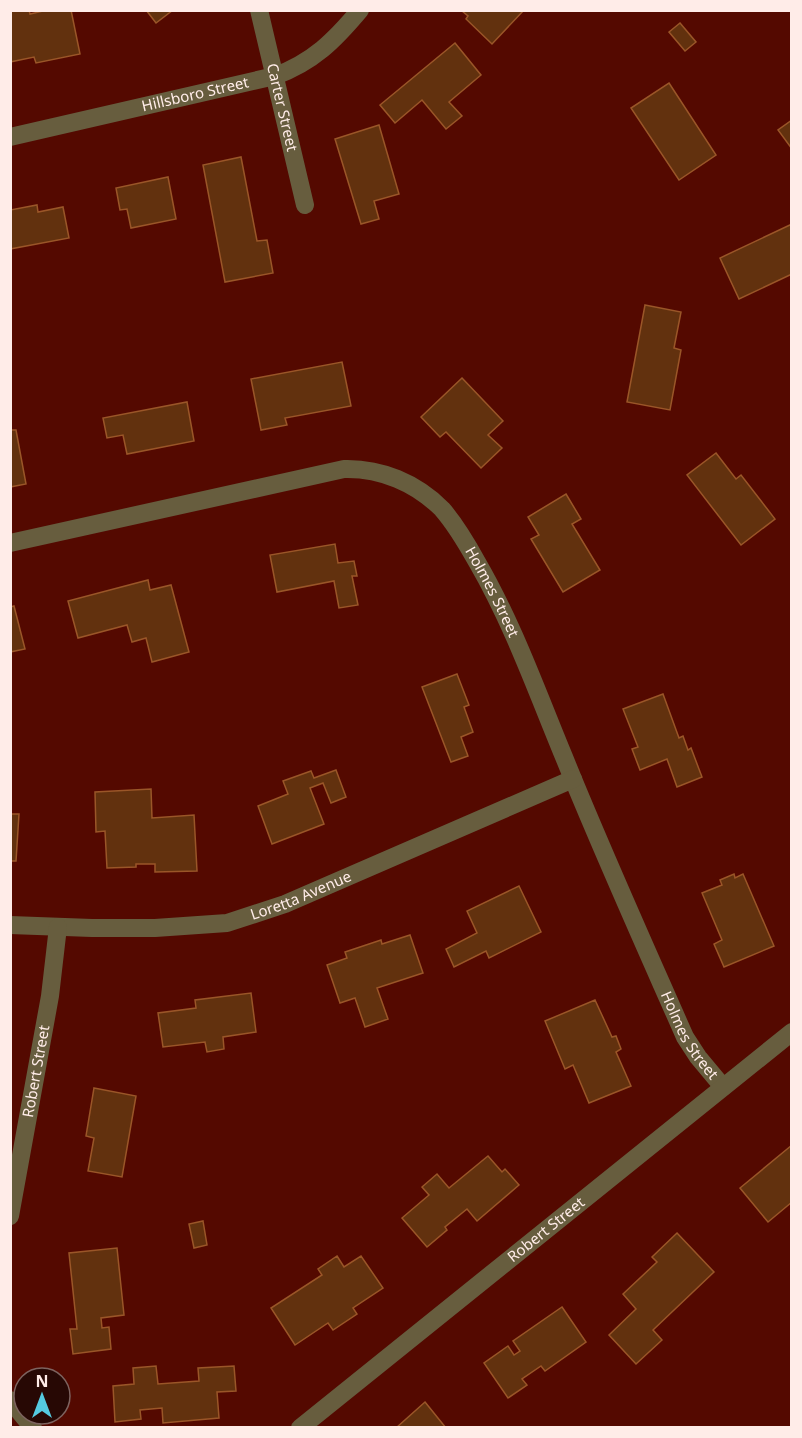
<svg xmlns="http://www.w3.org/2000/svg" width="802" height="1438" font-family="'Noto Sans',sans-serif">
<style>
.building{fill:#62310e;stroke:#9a5628;stroke-width:1.5}
.lines{fill:none;stroke-linecap:round;stroke-linejoin:round}
.street{stroke:#675d3e;stroke-width:18}
.labels{text-anchor:middle;stroke-width:6;stroke-linejoin:round;paint-order:stroke}
.street-label{font-size:15px;fill:#ffece8;stroke:#270804}
</style>
<rect width="100%" height="100%" fill="#540900"/>
<g class="building">
<path d="M10,10H29L30,14L47,10H71L80,54L36,63L34,57L10,62Z"/>
<path d="M146,10H173L156,23Z"/>
<path d="M524,10L492,44L466,19L468,16L462,11Z"/>
<path d="M680,23L696,42L685,51L669,32Z"/>
<path d="M455,43L481,75L449,102L462,116L446,129L422,100L395,123L380,105Z"/>
<path d="M669,83L716,155L679,180L631,108Z"/>
<path d="M792,120V149L778,130Z"/>
<path d="M379,125L399,194L374,201L379,219L361,224L335,139Z"/>
<path d="M241,157L257,241L267,240L273,273L225,282L203,165Z"/>
<path d="M168,177L176,219L131,228L127,209L120,210L116,188Z"/>
<path d="M37,205L38,212L63,207L69,238L10,249V210Z"/>
<path d="M792,224V274L739,299L720,258Z"/>
<path d="M645,305L681,312L674,348L681,350L670,410L627,402Z"/>
<path d="M342,362L351,406L285,418L287,425L261,430L251,379Z"/>
<path d="M462,378L503,421L488,435L502,448L481,468L446,432L440,437L421,417Z"/>
<path d="M187,402L194,441L127,454L123,435L107,438L103,418Z"/>
<path d="M10,430H16L26,484L10,487Z"/>
<path d="M716,453L736,479L741,475L775,519L741,545L687,475Z"/>
<path d="M566,494L581,519L572,524L600,570L563,592L531,539L539,535L528,517Z"/>
<path d="M335,544L338,563L354,561L357,576H352L358,605L339,608L334,581L277,592L270,555Z"/>
<path d="M148,580L150,590L171,585L189,652L152,662L146,638L132,642L127,625L78,638L68,601Z"/>
<path d="M14,606L25,649L10,652V607Z"/>
<path d="M457,674L469,705L464,707L473,732L461,737L468,756L451,762L422,687Z"/>
<path d="M663,694L679,738L683,736L688,750L691,748L702,777L677,787L667,759L640,770L632,749L638,747L623,709Z"/>
<path d="M336,770L346,797L331,803L323,783L310,788L324,824L272,844L258,806L288,794L283,781L311,771L314,778Z"/>
<path d="M151,789L152,818L194,815L197,871L155,872V864H136V867L107,868L105,831L96,832L95,792Z"/>
<path d="M10,814H19L16,861H10Z"/>
<path d="M734,874L735,878L743,874L774,946L724,967L714,944L722,940L702,893L722,885L720,880Z"/>
<path d="M519,886L541,932L489,958L486,951L454,967L446,949L477,933L467,911Z"/>
<path d="M410,935L423,973L377,988L388,1019L365,1027L355,998L340,1003L327,965L347,958L345,952L381,940L382,944Z"/>
<path d="M251,993L256,1032L223,1037L224,1049L207,1052L205,1042L163,1047L158,1013L196,1008L195,1000Z"/>
<path d="M595,1000L612,1037L616,1036L621,1049L616,1052L631,1086L589,1103L573,1065L565,1069L545,1021Z"/>
<path d="M94,1088L136,1096L122,1177L88,1171L94,1138L86,1136Z"/>
<path d="M792,1145V1202L768,1222L740,1188Z"/>
<path d="M488,1156L502,1172L505,1169L519,1185L477,1221L467,1209L445,1227L447,1230L427,1247L402,1218L429,1195L422,1187L437,1174L449,1188Z"/>
<path d="M203,1221L207,1245L194,1248L189,1224Z"/>
<path d="M677,1233L714,1272L653,1330L662,1340L636,1364L609,1335L636,1309L623,1294L657,1262L652,1257Z"/>
<path d="M117,1248L124,1315L101,1318L102,1328L109,1327L111,1349L73,1354L70,1329H77L69,1253Z"/>
<path d="M337,1256L344,1267L361,1256L383,1288L353,1308L357,1314L333,1330L328,1323L295,1345L271,1308L322,1275L318,1269Z"/>
<path d="M562,1307L586,1342L545,1371L541,1366L522,1379L527,1385L508,1398L484,1363L508,1346L514,1355L520,1351L513,1341Z"/>
<path d="M156,1366L158,1384L199,1381L198,1368L234,1366L236,1391L217,1392L219,1418L163,1423L162,1408L140,1410L141,1419L115,1422L113,1386L134,1384L133,1368Z"/>
<path d="M425,1402L446,1428H396Z"/>
</g>
<g class="lines">
<g class="street">
<path id="s1" d="M259,10L305,205"/>
<path id="s2" d="M10,137L275,76C313,62 334,41 360,10"/>
<path id="s3" d="M10,543L344,469C381,468 416,483 442,509C456,525 467,544 477,562C513,624 537,692 564,757C602,851 644,944 685,1037L698,1057L723,1087"/>
<path id="s4" d="M10,925L92,928H155L227,923L285,904L573,779"/>
<path id="s5" d="M10,1216L50,996L58,927"/>
<path d="M10,1400L33,1428"/>
<path id="s6" d="M300,1428L792,1032"/>
</g>
</g>
<g class="labels">
<g class="street-label">
<text dy="5" stroke="none"><textPath href="#s2" startOffset="190">Hillsboro Street</textPath></text>
<text dy="5" stroke="none"><textPath href="#s1" startOffset="100">Carter Street</textPath></text>
<text dy="5" stroke="none"><textPath href="#s3" startOffset="548">Holmes Street</textPath></text>
<text dy="5" stroke="none"><textPath href="#s4" startOffset="296">Loretta Avenue</textPath></text>
<text dy="5" stroke="none"><textPath href="#s3" startOffset="1034">Holmes Street</textPath></text>
<text dy="5" stroke="none"><textPath href="#s5" startOffset="147">Robert Street</textPath></text>
<text dy="5" stroke="none"><textPath href="#s6" startOffset="316">Robert Street</textPath></text>
</g>
</g>
<rect width="802" height="1438" fill="none" stroke="#ffece8" stroke-width="24"/>
<g transform="translate(42 1396)"><circle r="28" fill="#270804" stroke="#7d635f" stroke-width="1.5"/>
<path d="M0-4.5L10 22L0 15L-10 22Z" fill="#55cae0"/>
<text y="-9" font-size="16" font-weight="bold" text-anchor="middle" fill="#ffece8">N</text>
</g>
</svg>
